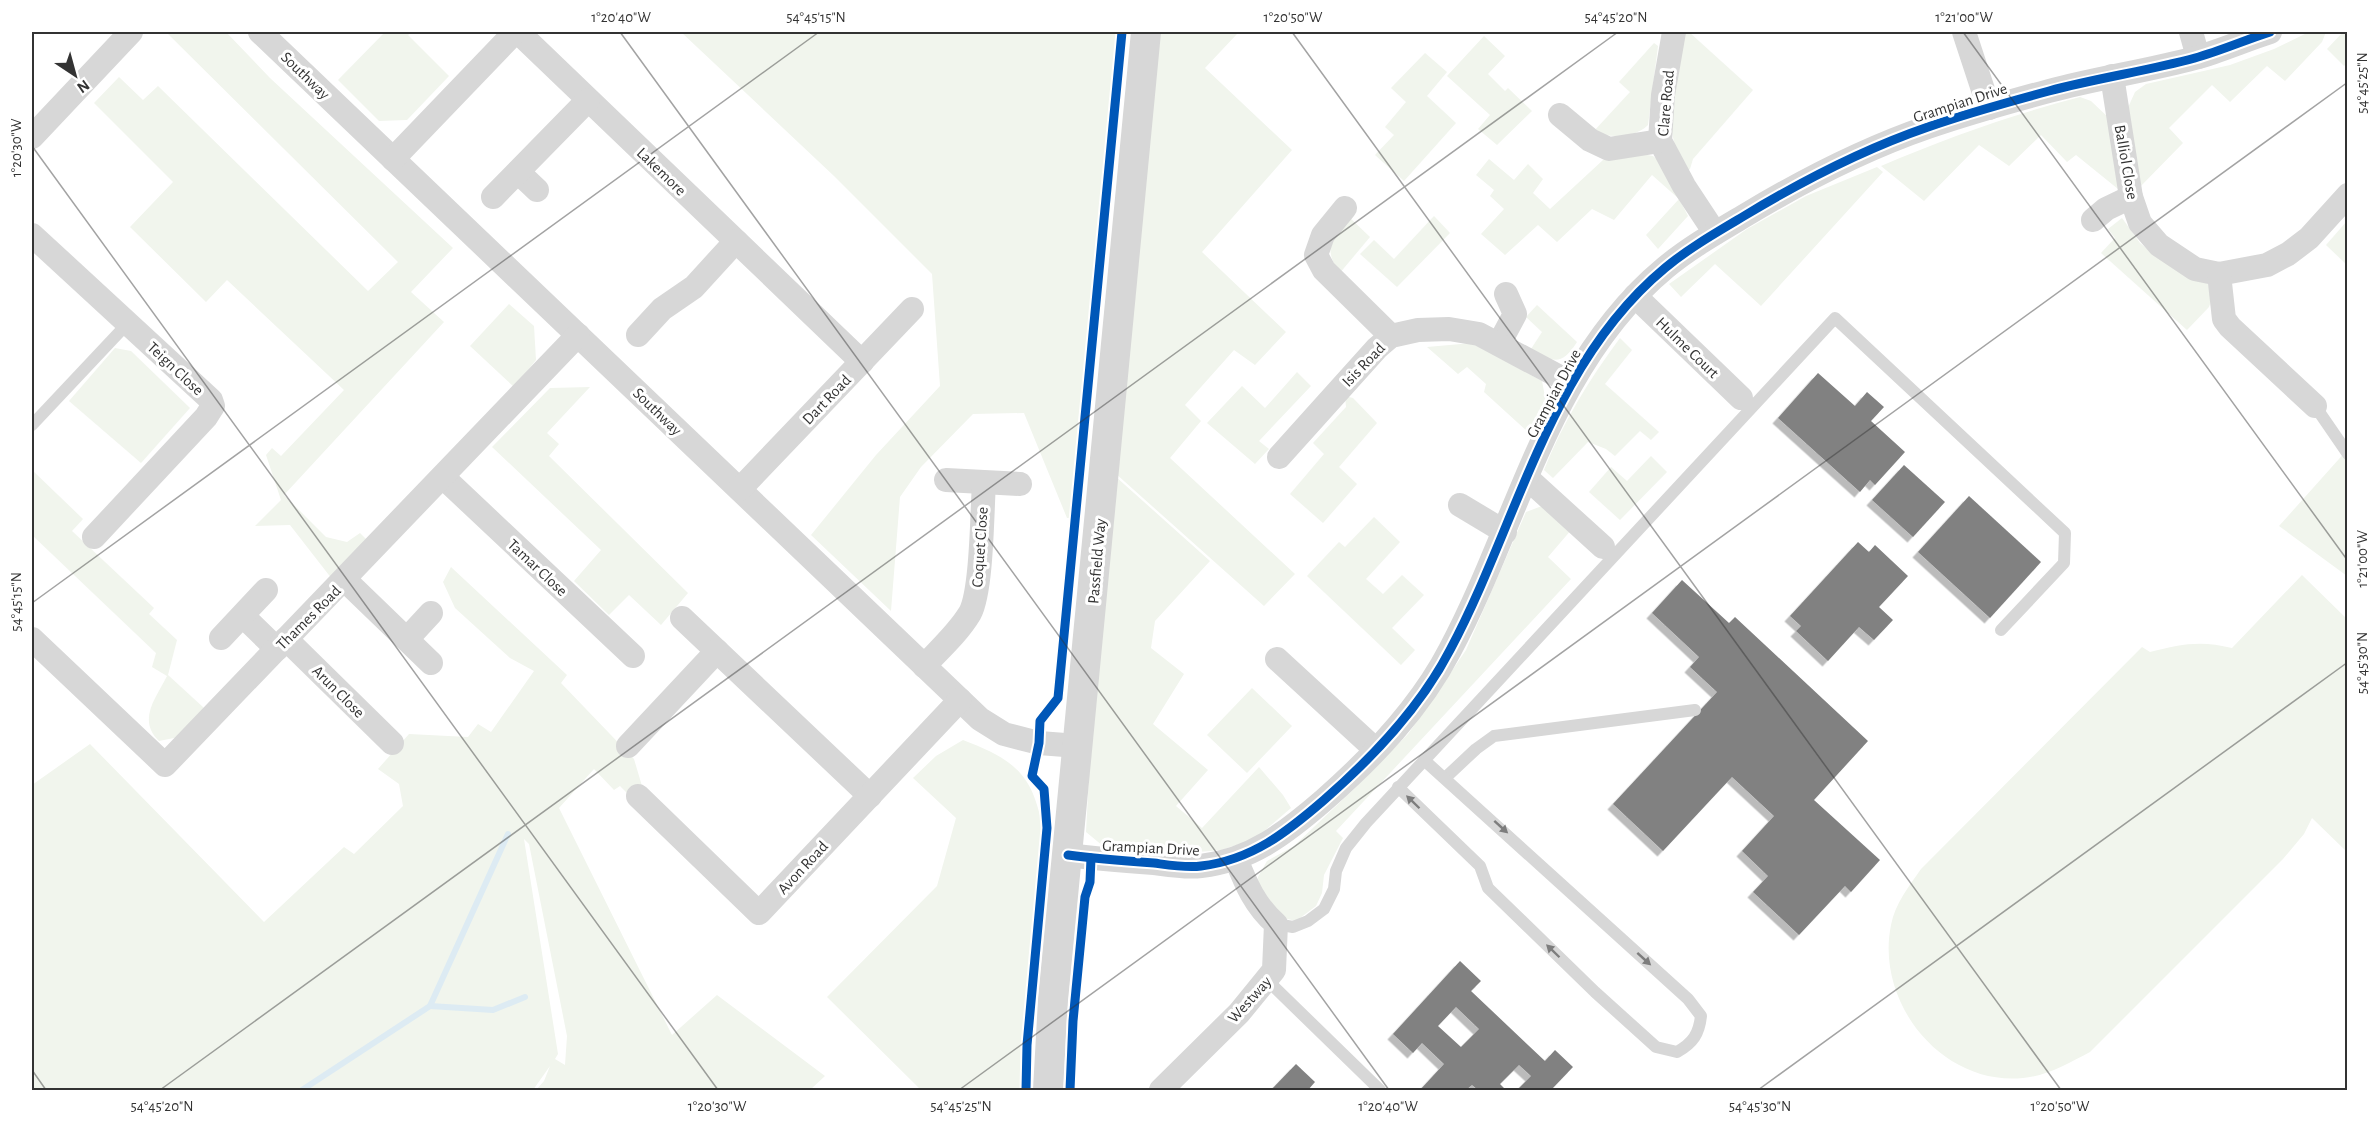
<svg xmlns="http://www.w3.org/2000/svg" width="2379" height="1122" font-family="'Alegreya Sans',sans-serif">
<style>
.green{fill:#f1f5ed;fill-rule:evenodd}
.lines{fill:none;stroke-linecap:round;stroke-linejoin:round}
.stream{stroke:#ddebf3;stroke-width:6}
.building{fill:#818181;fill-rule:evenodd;filter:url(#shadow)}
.service{stroke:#d7d7d7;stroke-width:12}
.minor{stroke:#d7d7d7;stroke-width:24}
.tertiary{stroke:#d7d7d7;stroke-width:30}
.cycleway-casing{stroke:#fff;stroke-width:13}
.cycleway{stroke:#0057b8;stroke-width:9}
.oneway{fill:#7d7d7d}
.ticks{fill:none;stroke:#333;stroke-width:1.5;stroke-opacity:0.45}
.labels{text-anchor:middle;stroke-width:6;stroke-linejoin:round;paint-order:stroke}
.street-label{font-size:16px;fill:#333;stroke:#fff}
.neatline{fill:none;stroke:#333;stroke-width:2}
.ticks-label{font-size:15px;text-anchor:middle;fill:#333}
</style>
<defs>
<filter id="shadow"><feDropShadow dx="-5.5" dy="5.5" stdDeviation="0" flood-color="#0004"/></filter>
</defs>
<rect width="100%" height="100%" fill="#fff"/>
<g class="green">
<path d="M166,32H226L270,78L453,248L411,292L444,322L284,495L326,537L347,542L360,533L368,541L332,579L290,525L255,526L281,500L266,455L272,448L281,456L344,390L227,280L206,302L130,227L173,182L94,103L119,77L143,100L158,86L368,291L398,262Z"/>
<path d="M385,32H412L408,35L449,76L407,120L379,121L338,80Z"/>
<path d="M681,32H1124L1080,518H1067L1024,413L973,414L921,467L900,497L891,611L811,535L876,455L940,386L932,274L834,176Z"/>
<path d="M1159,32H1234L1237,34L1205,68L1292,150L1202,252L1286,332L1255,365L1234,350L1185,405L1201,421L1170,458L1295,574L1264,606L1115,473Z"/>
<path d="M1680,32H1689L1753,90L1693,159L1690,169L1686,172L1676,152L1672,132Z"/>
<path d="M2309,32H2326L2322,42L2285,81L2267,66L2230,102L2212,85L2169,128L2183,143L2139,188L2126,112L2135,92L2146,84L2230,65L2274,49Z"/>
<path d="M2343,32H2348L2347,63L2344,66L2327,49Z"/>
<path d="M1484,36L1505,56L1488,74L1505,91L1508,88L1532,111L1497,145L1478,129L1490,115L1447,76Z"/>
<path d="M1654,43L1658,46L1648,125C1635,138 1609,139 1594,131L1630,92L1619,82Z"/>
<path d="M1425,53L1447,72L1427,96L1456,123L1404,181L1375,155L1394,135L1385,127L1406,102L1391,88Z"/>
<path d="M2080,97L2091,101L2110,119L2118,189L2076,155L2067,162L2041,135L2009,166L1979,145L1924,201L1881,166C1946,138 2011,115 2080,97Z"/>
<path d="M1642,154L1653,156L1660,162L1688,216L1658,249L1646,235L1679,199L1652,175L1614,220L1592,209L1557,242L1538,225L1505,255L1481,234L1504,209L1490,196L1494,190L1476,175L1489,159L1514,180L1528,164L1543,179L1533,193L1550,209L1603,160Z"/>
<path d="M1877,167L1883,172L1761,306L1715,264L1681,297L1669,284L1747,229L1806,196Z"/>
<path d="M1434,216L1450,233L1397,287L1360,254L1374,240L1394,259Z"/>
<path d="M1349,217L1370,237L1339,274C1323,244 1331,243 1349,217Z"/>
<path d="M2122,218L2140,243L2158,258L2208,284L2212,298L2209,307L2187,330L2101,253L2115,238L2108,229Z"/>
<path d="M2347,221V265L2326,245Z"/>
<path d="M509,304L534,326L536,360L514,387L470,346Z"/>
<path d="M1537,305L1577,342C1561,367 1553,362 1531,349L1542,332L1526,317Z"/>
<path d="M1620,338L1632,350L1605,384L1659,432L1651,440L1640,431L1615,456L1606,449L1588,442L1553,478L1544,470C1563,422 1589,380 1620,338Z"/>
<path d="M1472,343L1542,381L1546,402L1528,432L1484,392L1486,384L1467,367L1458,374L1427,347Z"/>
<path d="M115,348L131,351L190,408L141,463L69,401Z"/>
<path d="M1297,372L1311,386L1259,441L1269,449L1255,464L1207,423L1242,386L1265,408Z"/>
<path d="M590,387L547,433L559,444L549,456L688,593L661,625L629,595L609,615L574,581L601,550L492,447L550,388Z"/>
<path d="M1345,396L1353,398L1377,423L1339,467L1357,484L1323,523L1290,494L1324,454L1313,443L1346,407Z"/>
<path d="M2347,450V576L2279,526Z"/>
<path d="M1651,456L1667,472L1620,520L1589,492L1611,467L1627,481Z"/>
<path d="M32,470L83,519L72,531L154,608L149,614L177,640L168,675L204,708L179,737L159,741C137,720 156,698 167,676L152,667L156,653L32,535Z"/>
<path d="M1115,476L1210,561L1155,621L1151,648L1184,674L1153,724L1208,770L1176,806L1202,828L1259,767L1283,795L1291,808L1255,839L1221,850L1187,853L1103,846L1086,832L1091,738Z"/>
<path d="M1542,506L1572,529L1548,557L1571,579L1336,831L1343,838L1324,875L1322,893L1316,906L1296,921L1279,917L1259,893L1258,877L1267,861L1294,846L1356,787L1408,734L1437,693L1466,650L1526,512Z"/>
<path d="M1374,517L1400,542L1366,579L1383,594L1402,575L1424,595L1392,628L1415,650L1401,665L1307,576L1339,542L1345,547Z"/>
<path d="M451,567L567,675L561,683L634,759L642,786L632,798L620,786L614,790L594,769L559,808L672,1035L717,995L825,1076L810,1090H536L544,1081L550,1066L533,1090H32V785L90,744L264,922L344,847L354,854L403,806L399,784L378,769L409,734L468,737L478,724L491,732L534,671L510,658L455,608L443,582ZM524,839L529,844L567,1036L565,1065L555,1059L558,1054Z"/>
<path d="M2302,575L2347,619V852L2312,818L2304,834L2283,859L2090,1052C2069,1063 2047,1076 2023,1078C1942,1086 1875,1003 1891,925C1895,904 1909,886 1921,869L2142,647L2150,652C2181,644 2201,640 2232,648Z"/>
<path d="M1252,688L1292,726L1247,773L1207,735Z"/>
<path d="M963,740C1015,760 1033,774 1043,830L1023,1090H921L827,997L937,886L956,818L913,778L936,756Z"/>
</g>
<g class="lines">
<g class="stream">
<path d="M430,1006L493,1010L525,997"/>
<path d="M302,1090L430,1006L508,834"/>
</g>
</g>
<g class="building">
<path d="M1818,373L1855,406L1867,392L1884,407L1871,421L1905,452L1875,485L1870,480L1860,492L1778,418Z"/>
<path d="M1904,465L1945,502L1913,537L1872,500Z"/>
<path d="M1969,496L2041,562L1990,618L1918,552Z"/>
<path d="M1858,542L1869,552L1875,545L1908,576L1879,607L1893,620L1874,640L1859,627L1828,661L1796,631L1801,626L1790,616Z"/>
<path d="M1682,580L1729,623L1735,617L1868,741L1814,800L1880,860L1851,892L1845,886L1799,935L1753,892L1768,876L1742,851L1774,816L1732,777L1663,851L1613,804L1717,692L1690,667L1699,657L1652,613Z"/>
<path d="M1460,961L1481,981L1471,991L1545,1061L1555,1050L1573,1067L1551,1090H1517L1531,1076L1519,1065L1500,1084L1506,1090H1478L1472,1085L1466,1090H1420L1444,1064L1422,1043L1413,1053L1393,1034ZM1456,1007L1479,1029L1461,1047L1438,1026Z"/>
<path d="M1296,1064L1315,1082L1308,1090H1271Z"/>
</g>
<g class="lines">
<g class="service">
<path d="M2315,406L2348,454"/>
<path d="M32,425L128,323"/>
<path d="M1445,778L1476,749L1494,736L1695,710"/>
<path d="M1398,787L1480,866L1488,888L1595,992L1656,1047L1677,1052C1693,1043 1699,1034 1701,1016L1688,999L1424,760"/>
<path d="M1276,924L1293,927L1308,921L1324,909L1334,889L1336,871L1346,848L1366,823L1835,318L2065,533L2064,563L2001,630"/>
<path d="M1267,980L1380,1090"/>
</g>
<g class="minor">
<path d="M260,32L980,719L1004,734L1039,743L1078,746"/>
<path d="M518,32L862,362"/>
<path d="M1674,32L1663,95L1660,141L1684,186L1715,233"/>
<path d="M1964,32L1989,108"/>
<path d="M2191,32L2198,57"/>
<path d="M2112,76L2131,197L2140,223L2159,245L2195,269L2219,274L2267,265L2288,254L2309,238L2348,195"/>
<path d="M1560,115L1590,140L1609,149L1660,141"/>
<path d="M32,137L131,32"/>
<path d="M393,159L515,32"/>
<path d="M518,172L537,190"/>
<path d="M493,197L588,100"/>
<path d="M1345,208L1323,235L1316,255L1324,270L1391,336"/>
<path d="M2093,220L2106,209L2131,197"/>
<path d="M32,235L211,400L213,406L206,417L94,537"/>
<path d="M2219,274L2224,319L2230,327L2315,406"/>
<path d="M1635,296L1741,398"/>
<path d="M638,335L662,309L694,287L736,241"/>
<path d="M1499,344L1515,314L1506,294"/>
<path d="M1279,457L1377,348L1391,336L1418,330L1449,329L1479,334L1571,383"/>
<path d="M443,477L633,656"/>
<path d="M1527,478L1603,547"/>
<path d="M946,480L1020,484"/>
<path d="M740,489L912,309"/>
<path d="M1460,505L1505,532"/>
<path d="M345,580L431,663"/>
<path d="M243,616L277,649"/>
<path d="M682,618L870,796"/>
<path d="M221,638L266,590"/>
<path d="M32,639L165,765L578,335"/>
<path d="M286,639L392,743"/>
<path d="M407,639L431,613"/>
<path d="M1277,659L1376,750"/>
<path d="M924,666C940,649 958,633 970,613C982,591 982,511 984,483"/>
<path d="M628,746L717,651"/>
<path d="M638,796L759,913L960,700"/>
<path d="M1068,855C1097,859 1125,861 1154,863C1169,865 1186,868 1201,866C1252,860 1287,832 1324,800C1373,757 1420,708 1450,650C1518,523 1549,364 1665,268C1689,248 1717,232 1744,216C1802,181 1864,149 1928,127C1968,113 2008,102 2049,91C2097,78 2147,71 2195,58C2220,51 2245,40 2270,32"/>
<path d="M1161,1090L1239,1013L1274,970L1276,924C1255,906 1246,884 1236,859"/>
</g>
<path class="tertiary" d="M1048,1090L1053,1000L1146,32"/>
<g class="cycleway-casing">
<g id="cycleway">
<path d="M1068,855C1097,859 1125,861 1154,863C1169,865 1186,868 1201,866C1252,860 1287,832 1324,800C1373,757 1420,708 1450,650C1518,523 1549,364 1665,268C1689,248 1717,232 1744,216C1802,181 1864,149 1928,127C1968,113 2008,102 2049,91C2097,78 2147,71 2195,58C2220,51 2245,40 2270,32"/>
<path d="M1026,1090L1027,1045L1047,828L1044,789L1032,776L1039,743L1040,721L1058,698L1122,32"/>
<path d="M1070,1090L1073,1021L1085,897L1090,882L1091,858"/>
</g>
</g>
<use href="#cycleway" class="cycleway"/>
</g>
<defs><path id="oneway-solid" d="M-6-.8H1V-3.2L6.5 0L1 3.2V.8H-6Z" transform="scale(1.5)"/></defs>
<g class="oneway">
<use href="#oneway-solid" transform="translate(1413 802) rotate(-136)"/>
<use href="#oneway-solid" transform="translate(1501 827) rotate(42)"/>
<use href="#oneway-solid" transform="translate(1553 951) rotate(-136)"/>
<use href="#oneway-solid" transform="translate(1644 959) rotate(42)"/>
</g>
<path class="ticks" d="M620,32L1389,1090M1292,32L2061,1090M1963,32L2348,561M32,146L718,1090M32,603L819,32M32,1070L46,1090M160,1090L1618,32M959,1090L2348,82M1758,1090L2348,662"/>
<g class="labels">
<g class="street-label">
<text transform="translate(306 75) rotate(44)" y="6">Southway</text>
<text transform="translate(1960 102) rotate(-18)" y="6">Grampian Drive</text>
<text transform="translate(1665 103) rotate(-85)" y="6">Clare Road</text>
<text transform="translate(2127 162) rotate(80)" y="6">Balliol Close</text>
<text transform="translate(662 171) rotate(44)" y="6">Lakemore</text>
<text transform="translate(1688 347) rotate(44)" y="6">Hulme Court</text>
<text transform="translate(1363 364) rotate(-46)" y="6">Isis Road</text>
<text transform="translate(176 368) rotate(43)" y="6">Teign Close</text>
<text transform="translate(1553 393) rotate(-62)" y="6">Grampian Drive</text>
<text transform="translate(826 399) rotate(-46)" y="6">Dart Road</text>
<text transform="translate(658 411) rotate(44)" y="6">Southway</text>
<text transform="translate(979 547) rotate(-86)" y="6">Coquet Close</text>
<text transform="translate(1096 561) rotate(-85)" y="6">Passfield Way</text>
<text transform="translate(538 567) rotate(43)" y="6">Tamar Close</text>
<text transform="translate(308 617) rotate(-45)" y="6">Thames Road</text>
<text transform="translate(339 691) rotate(45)" y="6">Arun Close</text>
<text transform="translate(1151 847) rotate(3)" y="6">Grampian Drive</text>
<text transform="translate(802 867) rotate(-47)" y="6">Avon Road</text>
<text transform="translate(1249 999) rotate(-48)" y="6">Westway</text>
</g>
</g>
<rect width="2379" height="1122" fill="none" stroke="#ffffff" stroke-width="66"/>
<g transform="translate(75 75) rotate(144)" stroke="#ffffff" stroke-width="4.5" paint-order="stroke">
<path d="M0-4.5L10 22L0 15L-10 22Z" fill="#333333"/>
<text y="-9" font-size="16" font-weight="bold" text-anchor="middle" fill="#333333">N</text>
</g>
<rect x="33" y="33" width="2313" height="1056" class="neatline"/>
<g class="ticks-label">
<text x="621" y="22">1°20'40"W</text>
<text x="816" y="22">54°45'15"N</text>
<text x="1293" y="22">1°20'50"W</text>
<text x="1616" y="22">54°45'20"N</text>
<text x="1964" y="22">1°21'00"W</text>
<text transform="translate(2362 83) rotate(-90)" y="5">54°45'25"N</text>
<text transform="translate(16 148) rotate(-90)" y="5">1°20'30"W</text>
<text transform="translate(2362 559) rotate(-90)" y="5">1°21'00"W</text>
<text transform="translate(16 602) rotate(-90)" y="5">54°45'15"N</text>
<text transform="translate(2362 663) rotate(-90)" y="5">54°45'30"N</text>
<text x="162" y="1111">54°45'20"N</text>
<text x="717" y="1111">1°20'30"W</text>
<text x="961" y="1111">54°45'25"N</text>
<text x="1388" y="1111">1°20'40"W</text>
<text x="1760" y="1111">54°45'30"N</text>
<text x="2060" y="1111">1°20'50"W</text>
</g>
</svg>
